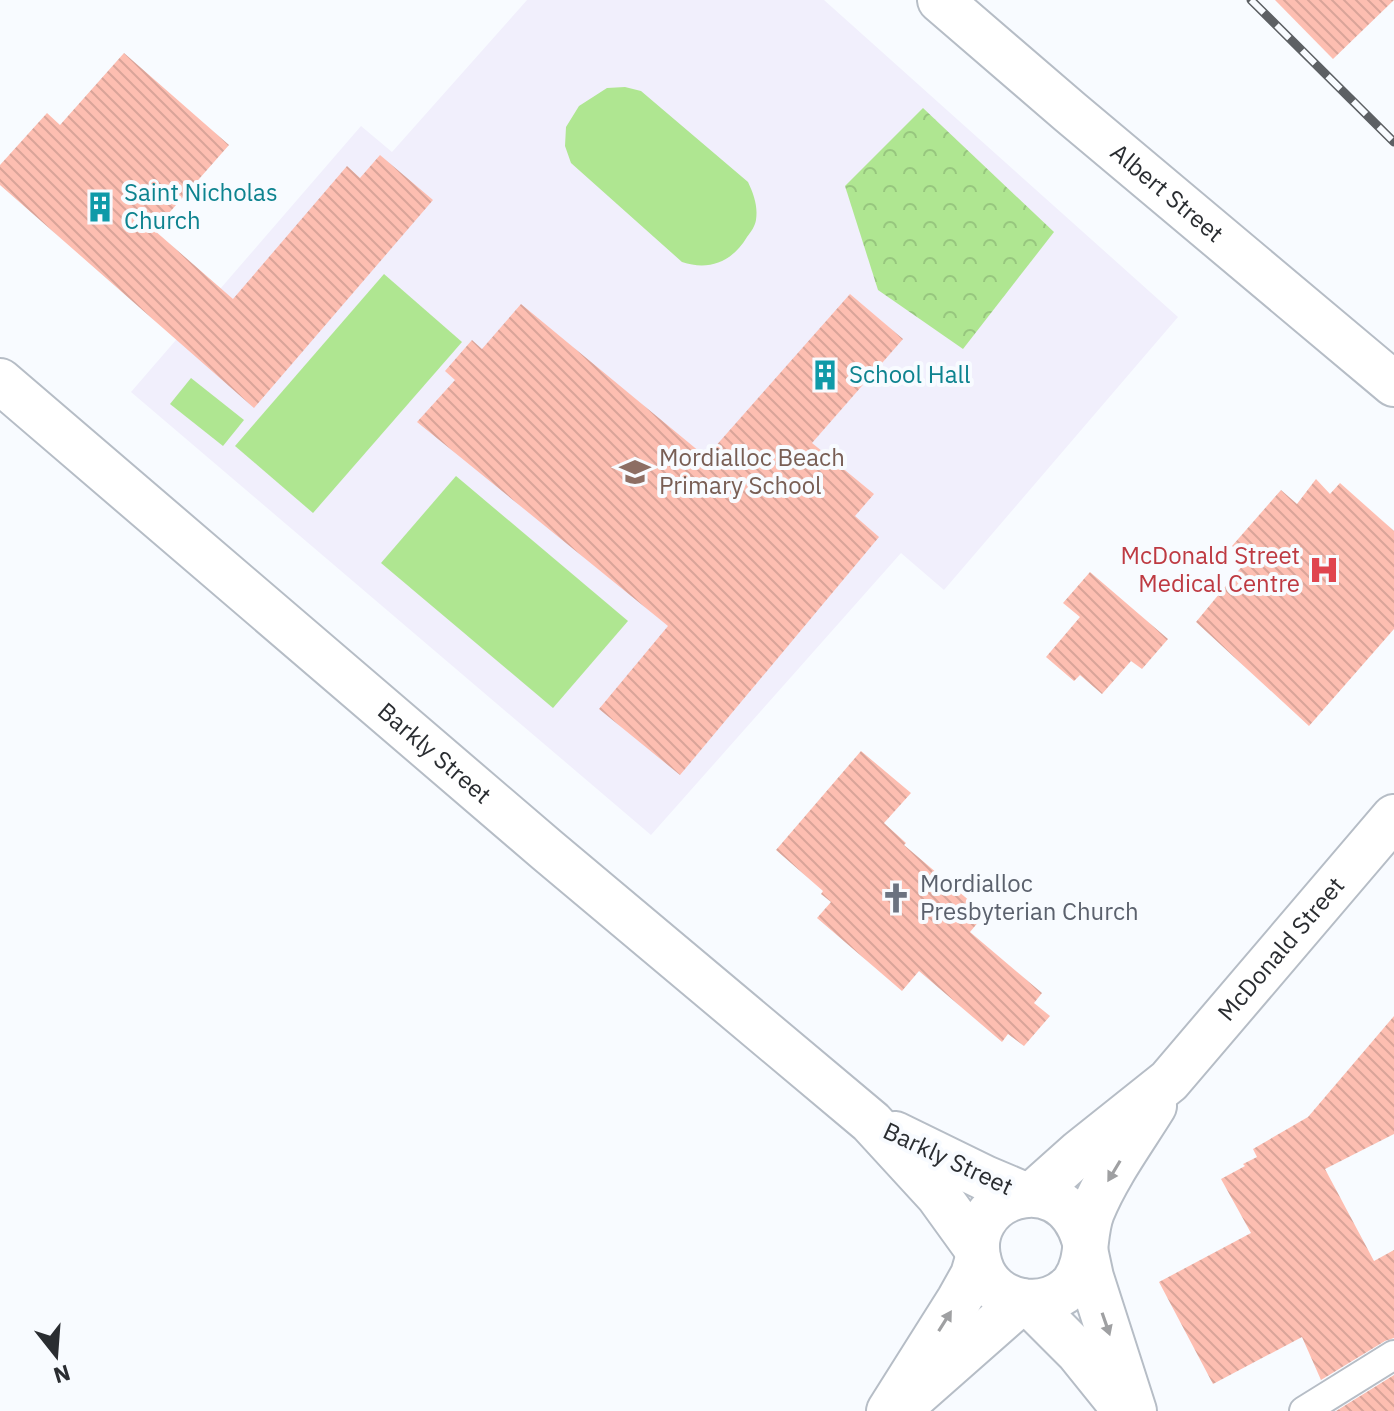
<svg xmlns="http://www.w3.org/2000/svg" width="1394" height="1411" font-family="'IBM Plex Sans',sans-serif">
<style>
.education{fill:#f1effc}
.park{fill:url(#park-crowns)}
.garden{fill:#afe691}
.building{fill:url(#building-back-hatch)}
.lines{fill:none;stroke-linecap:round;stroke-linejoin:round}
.service-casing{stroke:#b6bdc6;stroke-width:32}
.minor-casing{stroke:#b6bdc6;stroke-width:48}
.tertiary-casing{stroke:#b6bdc6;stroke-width:48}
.service{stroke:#fff;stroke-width:28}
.minor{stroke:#fff;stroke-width:44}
.tertiary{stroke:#fff;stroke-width:44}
.rail-casing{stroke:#5d6064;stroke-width:9}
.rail{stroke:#f8fbff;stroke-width:6;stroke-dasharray:18;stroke-linecap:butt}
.oneway{fill:#9fa0a2}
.labels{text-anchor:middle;stroke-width:8;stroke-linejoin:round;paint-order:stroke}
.culture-label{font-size:24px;fill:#0d838f;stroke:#f8fbff;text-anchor:start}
.street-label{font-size:24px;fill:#2a2d31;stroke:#f8fbff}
.education-label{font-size:24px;fill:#785e54;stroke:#f8fbff;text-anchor:start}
.health-label{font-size:24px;fill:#be3a42;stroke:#f8fbff;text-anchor:end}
.worship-label{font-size:24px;fill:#5b616d;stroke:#f8fbff;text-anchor:start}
</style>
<defs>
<pattern id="park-crowns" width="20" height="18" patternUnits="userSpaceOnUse" patternTransform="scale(2)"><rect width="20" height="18" fill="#afe691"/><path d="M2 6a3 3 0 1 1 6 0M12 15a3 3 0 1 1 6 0" fill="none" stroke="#97c67e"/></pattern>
<pattern id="building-back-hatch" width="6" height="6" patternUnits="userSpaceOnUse" patternTransform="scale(2)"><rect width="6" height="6" fill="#fdbeb1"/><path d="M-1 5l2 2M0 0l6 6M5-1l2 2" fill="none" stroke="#d9a499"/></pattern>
</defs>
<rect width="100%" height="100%" fill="#f8fbff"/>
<path class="education" d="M527,0H824L1178,317L944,590L901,553L651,835L131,392L361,126L392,152Z"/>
<path class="park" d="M923,108L1054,232L963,349L878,290L845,186Z"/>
<g class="garden">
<path d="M625,87L641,91L748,182C754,195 758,206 756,220C755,226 751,232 747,237C732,262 709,271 682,262L571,163L565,146L566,127L579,106L607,88Z"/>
<path d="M384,274L462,342L313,513L235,446Z"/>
<path d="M191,378L244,420L223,446L170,404Z"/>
<path d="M456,476L628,621L553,708L381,563Z"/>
</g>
<g class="building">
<path d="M1275,0H1394L1333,59Z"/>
<path d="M124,53L229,145L154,230L233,299L347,166L360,178L380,155L433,200L254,408L0,185V165L47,113L60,125Z"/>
<path d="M850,294L903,339L812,443L874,494L855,516L879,537L680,775L599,709L668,626L417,422L455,380L445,371L472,340L482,349L521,304L706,457Z"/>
<path d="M1316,479L1330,494L1340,483L1394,531V629L1309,726L1196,622L1248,559L1232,546L1281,490L1297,504Z"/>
<path d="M1090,572L1168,639L1142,669L1131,661L1102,694L1080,675L1074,681L1046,657L1080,617L1063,603Z"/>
<path d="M861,751L911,793L884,823L906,843L904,845L985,914L970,932L1042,993L1034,1003L1050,1016L1024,1046L1008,1034L1002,1042L919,971L902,991L817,918L831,902L821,894L823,891L776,850Z"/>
<path d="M1394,1016V1134L1325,1169L1374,1261L1394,1250V1338L1385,1341L1321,1380L1302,1337L1213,1384L1159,1282L1251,1233L1221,1179L1245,1166L1243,1164L1257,1157L1253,1149L1308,1117Z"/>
<path d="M1394,1375V1411H1336Z"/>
</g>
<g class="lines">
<g class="service-casing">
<path id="service" d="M1304,1411L1394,1355"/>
</g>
<g class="minor-casing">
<g id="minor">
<path id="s1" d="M0,381L547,850L871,1122L938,1195L977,1249"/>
<path d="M895,1134L985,1178L1025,1195"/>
<path d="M1085,1249L1091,1277L1134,1411"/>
<path d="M1028,1302L1078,1352L1124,1409"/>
</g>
</g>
<g class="tertiary-casing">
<g id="tertiary">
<path id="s2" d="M940,0L1070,112L1394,384"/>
<path id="s3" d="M1033,1194L1080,1152L1169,1081L1394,817"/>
<path d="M1084,1239C1060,1160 958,1198 980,1265C992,1305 1048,1315 1074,1282C1089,1261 1083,1235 1092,1212C1107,1175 1133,1140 1154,1106"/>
<path d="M913,1397L1022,1301"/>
<path d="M889,1411L959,1300L973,1275L978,1258"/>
</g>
</g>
<use href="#service" class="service"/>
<use href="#minor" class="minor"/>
<use href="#tertiary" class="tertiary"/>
<g class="rail-casing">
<path id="rail" d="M1251,0L1394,142"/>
</g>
<use href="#rail" class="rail"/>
</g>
<defs><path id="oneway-solid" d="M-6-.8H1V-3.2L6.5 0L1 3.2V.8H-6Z" transform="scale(2)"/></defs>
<g class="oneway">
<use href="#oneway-solid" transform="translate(1114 1171) rotate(121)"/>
<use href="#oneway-solid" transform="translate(945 1321) rotate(-58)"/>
<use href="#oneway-solid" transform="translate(1106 1324) rotate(71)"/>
</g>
<defs>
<g id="building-bare" transform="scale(2.4)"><path d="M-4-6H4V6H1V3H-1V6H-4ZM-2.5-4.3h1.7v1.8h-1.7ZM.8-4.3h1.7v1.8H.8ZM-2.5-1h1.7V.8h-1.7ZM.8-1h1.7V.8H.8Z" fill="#0f9aa8" stroke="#f8fbff" stroke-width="2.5" paint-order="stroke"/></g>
<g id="school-bare" transform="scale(2.4)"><path d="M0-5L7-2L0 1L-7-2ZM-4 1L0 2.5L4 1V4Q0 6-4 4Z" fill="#8d6e63" stroke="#f8fbff" stroke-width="2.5" paint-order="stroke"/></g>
<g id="hospital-bare" transform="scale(2.4)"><path d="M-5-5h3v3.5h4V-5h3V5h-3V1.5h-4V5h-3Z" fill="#e0444e" stroke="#f8fbff" stroke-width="2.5" paint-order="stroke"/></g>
<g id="church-bare" transform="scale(2.4)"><path d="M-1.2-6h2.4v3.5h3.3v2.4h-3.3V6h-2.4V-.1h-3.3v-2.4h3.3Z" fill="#6b7280" stroke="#f8fbff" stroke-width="2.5" paint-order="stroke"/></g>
</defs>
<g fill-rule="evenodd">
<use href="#building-bare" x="100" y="207"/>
<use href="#building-bare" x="825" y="375"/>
<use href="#school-bare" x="635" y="472"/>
<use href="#hospital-bare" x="1324" y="570"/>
<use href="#church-bare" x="896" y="898"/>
</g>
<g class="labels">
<g class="culture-label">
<text x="124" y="201">Saint Nicholas<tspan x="124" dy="28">Church</tspan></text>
<text x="849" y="383">School Hall</text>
</g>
<g class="street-label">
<text dy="8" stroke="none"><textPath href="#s2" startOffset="298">Albert Street</textPath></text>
<text dy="8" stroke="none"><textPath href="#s1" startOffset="572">Barkly Street</textPath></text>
<text dy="8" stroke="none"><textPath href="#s3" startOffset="350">McDonald Street</textPath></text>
<text transform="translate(948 1159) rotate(25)" y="8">Barkly Street</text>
</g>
<g class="education-label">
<text x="659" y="466">Mordialloc Beach<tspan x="659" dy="28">Primary School</tspan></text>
</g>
<g class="health-label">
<text x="1300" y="564">McDonald Street<tspan x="1300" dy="28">Medical Centre</tspan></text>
</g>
<g class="worship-label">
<text x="920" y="892">Mordialloc<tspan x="920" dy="28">Presbyterian Church</tspan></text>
</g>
</g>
<g transform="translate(56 1355) rotate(163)" stroke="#f8fbff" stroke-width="6" paint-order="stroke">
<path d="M0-6L14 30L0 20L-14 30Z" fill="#2a2d31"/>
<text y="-12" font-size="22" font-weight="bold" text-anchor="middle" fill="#2a2d31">N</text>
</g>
</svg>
